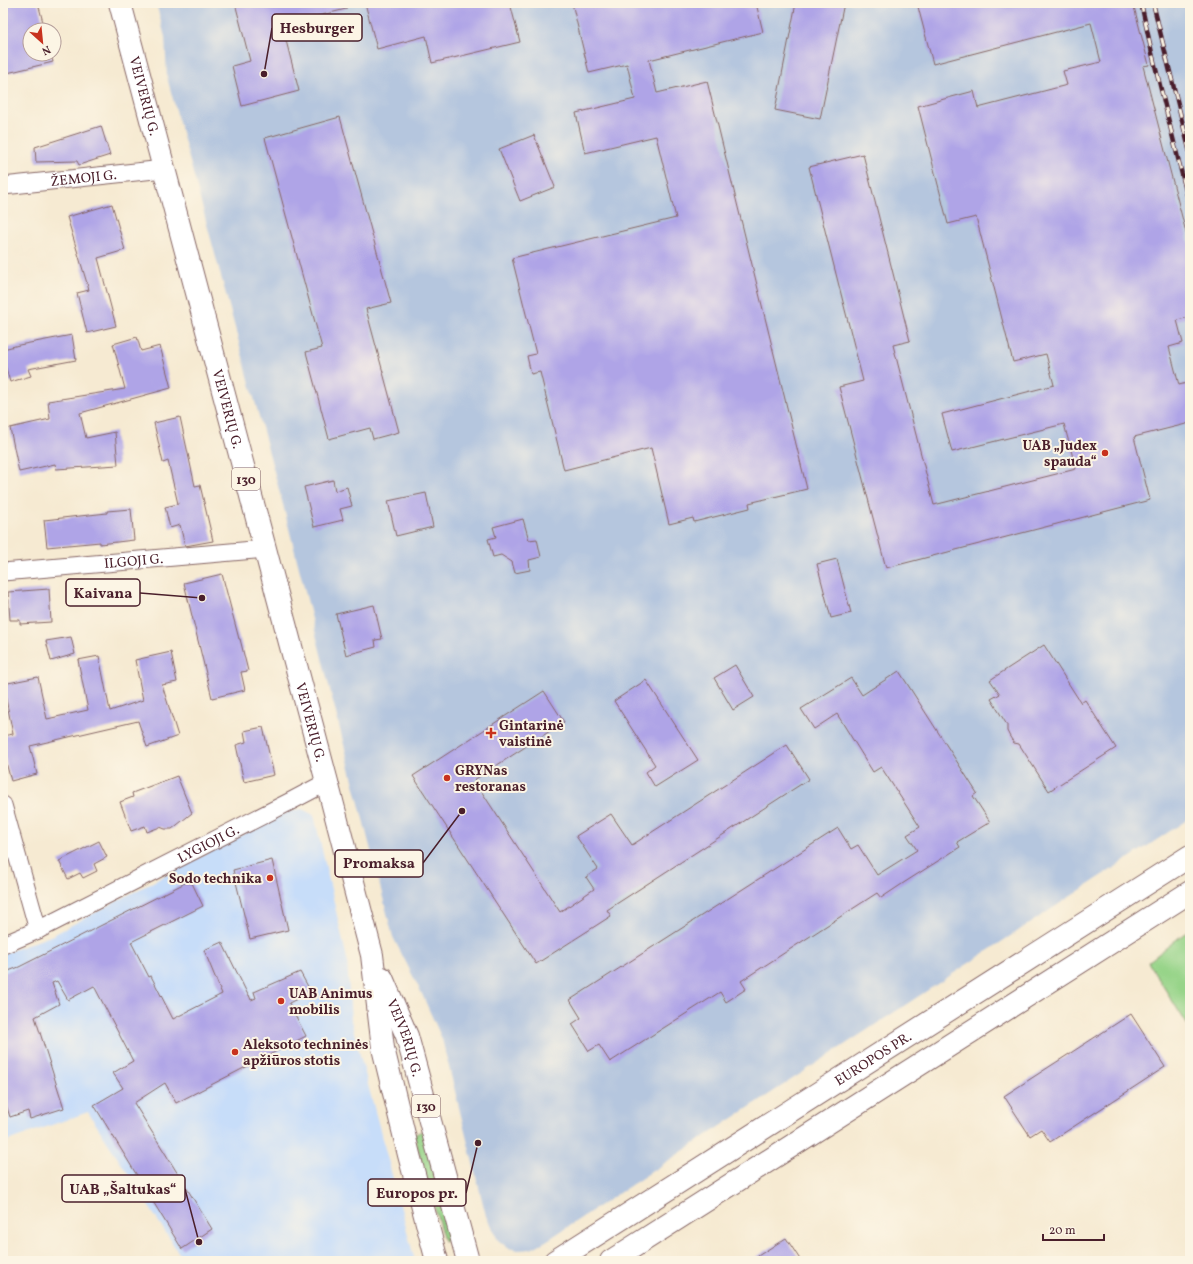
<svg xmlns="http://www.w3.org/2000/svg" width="1193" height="1264" font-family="Vollkorn,serif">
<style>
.built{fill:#c7ddf9}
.industrial{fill:#b5c6de}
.green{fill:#97d489;stroke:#707a5a}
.building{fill:#afa4e7}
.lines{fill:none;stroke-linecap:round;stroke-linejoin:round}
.street-casing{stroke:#866665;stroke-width:19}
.primary-casing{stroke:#866665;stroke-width:24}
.street{stroke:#fff;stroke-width:17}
.primary{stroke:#fff;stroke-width:22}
.rail-casing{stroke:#4a1f2b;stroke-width:4.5}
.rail{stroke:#fcf5e5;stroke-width:3;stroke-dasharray:9;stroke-linecap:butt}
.poi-dot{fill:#c8321e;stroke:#fcf5e5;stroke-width:1.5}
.labels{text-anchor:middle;stroke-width:4;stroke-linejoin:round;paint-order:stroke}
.shield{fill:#fcf5e5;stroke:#7f5f63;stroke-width:1}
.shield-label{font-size:13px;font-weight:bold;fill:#4a1f2b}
.street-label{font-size:14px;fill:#4a1f2b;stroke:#fcf5e5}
.poi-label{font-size:14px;font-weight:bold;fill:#4a1f2b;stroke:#fcf5e5;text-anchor:start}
.leader{fill:none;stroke:#4a1f2b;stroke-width:1.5}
.callout-dot{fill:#4a1f2b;stroke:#fcf5e5;stroke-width:1.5}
.callout{fill:#fcf5e5;stroke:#4a1f2b;stroke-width:1.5}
.callout-label{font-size:15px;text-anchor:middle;font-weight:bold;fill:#4a1f2b}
</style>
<rect width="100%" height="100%" fill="#fcf5e5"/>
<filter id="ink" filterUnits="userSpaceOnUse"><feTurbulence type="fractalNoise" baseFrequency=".025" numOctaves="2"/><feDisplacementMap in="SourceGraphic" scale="8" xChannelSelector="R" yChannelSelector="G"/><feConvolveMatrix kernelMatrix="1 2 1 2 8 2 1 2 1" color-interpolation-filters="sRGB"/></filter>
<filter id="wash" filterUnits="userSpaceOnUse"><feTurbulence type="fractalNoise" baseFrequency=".012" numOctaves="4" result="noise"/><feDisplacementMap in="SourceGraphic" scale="16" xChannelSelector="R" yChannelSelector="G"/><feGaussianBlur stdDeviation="0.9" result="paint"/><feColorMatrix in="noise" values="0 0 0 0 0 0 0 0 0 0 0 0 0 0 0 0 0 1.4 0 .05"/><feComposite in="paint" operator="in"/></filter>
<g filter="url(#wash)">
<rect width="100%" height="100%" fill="#f6ead2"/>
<path class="built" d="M302,809L314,815L347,959L351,1021L415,1261H184L88,1112L7,1141L3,1129V954L53,935L287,811Z"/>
<path class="industrial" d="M156,3H1190V818L546,1241L531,1249L518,1250L508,1248L498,1240L486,1216L442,1039L422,994L393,937L282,501L167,77L165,37Z"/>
<g class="green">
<path d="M1190,929V1029L1148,962Z"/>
<path d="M422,1131L452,1237L444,1241L414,1135Z"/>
</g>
<g id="blocks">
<g class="building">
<path d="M3,3H38L45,30H30V54H51L53,62L3,74Z"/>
<path d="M235,3H346V9L282,25L299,91L242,106L232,66L250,61Z"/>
<path d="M365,3H510L520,42L432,63L426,36L377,49Z"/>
<path d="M572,3H756L763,32L649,60L657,93L707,81L807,489L749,503L750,508L694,522L693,518L669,524L651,448L564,470L540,372L531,374L527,356L536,354L512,258L676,218L656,136L585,153L576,113L635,99L627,64L589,73Z"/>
<path d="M796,3H844L820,119L775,110Z"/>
<path d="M917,3H1133L1149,65L1143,66L1190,248V317L1177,320L1183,343L1169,347L1179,385L1190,382V423L1134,437L1150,500L886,568L839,387L863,381L809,167L863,154L910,341L893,345L934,505L1076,469L1064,424L952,452L942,414L1054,385L1046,354L1013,362L976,217L948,224L918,106L974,91L978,108L1067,85L1063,71L1101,62L1091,23L933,64Z"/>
<path d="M340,117L391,303L366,309L399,432L373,439L370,428L329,439L306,352L322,348L265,138Z"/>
<path d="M101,126L110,155L79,165L77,161L36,162L35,147Z"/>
<path d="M534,135L555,187L520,201L499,149Z"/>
<path d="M112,204L125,250L98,258L116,326L87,333L77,293L89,290L67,217Z"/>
<path d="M72,335L76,360L28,369L31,376L10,382L3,358V349L19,345Z"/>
<path d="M137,337L141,351L160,346L171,388L80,413L86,438L115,432L118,465L56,469L55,464L19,472L10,428L50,419L48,401L125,389L113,344Z"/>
<path d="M180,417L195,486L200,485L213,541L185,546L180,525L170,528L165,507L178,504L168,461L163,463L154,423Z"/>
<path d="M333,480L335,491L347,487L352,506L340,509L343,520L314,527L304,487Z"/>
<path d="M426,493L433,527L396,536L388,501Z"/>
<path d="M131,509L134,540L100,544V542L47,547L44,520L107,513V511Z"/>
<path d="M523,519L529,540L537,539L541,557L529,560L530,570L515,573L512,562L501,555L493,557L488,539L496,537L493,527Z"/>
<path d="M837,559L851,613L831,618L817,564Z"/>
<path d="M222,574L239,639H240L248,671L241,672L245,690L212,698L184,583Z"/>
<path d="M49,589L51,622L20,624V620H10L8,592Z"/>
<path d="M374,605L382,639L375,640L376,647L346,655L336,614Z"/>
<path d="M71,637L75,654L51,661L46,641Z"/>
<path d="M1044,645L1081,703L1085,700L1116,748L1049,791L1019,744L1014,743L1010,737L1007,731V725L991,699L1000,694L990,680Z"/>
<path d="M171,652L177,682L162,685L178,736L147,747L138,721L30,746L37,774L11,781L3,751V736L13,734L3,684L38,677L47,719L88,710L78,660L99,656L110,711L143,700L135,660Z"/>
<path d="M735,665L754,697L733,710L714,678Z"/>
<path d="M899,671L977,793L973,796L990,822L957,842L960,847L905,882L881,898L877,893L741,981L746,989L726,1002L720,992L610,1062L599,1045L589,1051L572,1024L581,1018L570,1000L838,828L851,849L858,845L877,875L917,850L907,835L920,827L881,767L873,772L837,714L814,729L801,709L851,678L862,695Z"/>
<path d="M646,680L698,760L655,787L646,772L655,765L614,701Z"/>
<path d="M544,691L564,722L474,780L560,912L594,889L586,877L598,869L576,836L611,814L632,845L787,745L809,779L607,910L611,916L536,964L413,776Z"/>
<path d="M263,727L274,775L244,782L236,745L246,742L244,731Z"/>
<path d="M177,776L192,813L172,829H165L160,827L147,832L145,826L131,831L120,802L133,797L132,793Z"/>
<path d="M99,841L107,857L94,864L97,871L83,878L80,873L68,879L59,861Z"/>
<path d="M272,860L288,930L250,939L233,870Z"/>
<path d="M185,883H192L203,906L131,942L149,977L151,976L173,1019L222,994L204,950L222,942L248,995H249L251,1000L256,998L254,992L300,972L311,992L289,1003L306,1036L176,1103L165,1083L134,1103L212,1229L182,1249L94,1105L123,1088L113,1073L133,1061L94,986L68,1000L57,981L52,983L59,1004L35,1017L64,1108L30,1119L28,1111L10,1117L3,1095V973L19,967Z"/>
<path d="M1131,1014L1165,1067L1050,1142L1041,1129L1030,1136L1004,1096Z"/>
<path d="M786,1238L801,1261H750Z"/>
</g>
</g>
</g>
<g filter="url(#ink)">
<use href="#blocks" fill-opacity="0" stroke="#866665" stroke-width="1"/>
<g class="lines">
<g class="street-casing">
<g id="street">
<path id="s1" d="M3,186L164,169"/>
<path id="s2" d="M3,572L265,549"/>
<path d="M3,805L38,930"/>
<path id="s3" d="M3,945L38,930L293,800L327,782"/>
</g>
</g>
<g class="primary-casing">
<g id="primary">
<path id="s4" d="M120,3L327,782L372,955L383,1048L409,1155L437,1261"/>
<path id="s5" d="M382,978L407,1036L468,1261"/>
<path id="s6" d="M555,1261L1190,856"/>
<path d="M611,1261L1190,892"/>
</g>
</g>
<use href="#street" class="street"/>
<use href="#primary" class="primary"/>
<g class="rail-casing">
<g id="rail">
<path d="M1141,3L1152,53L1190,207"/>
<path d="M1153,3L1190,153"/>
</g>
</g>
<use href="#rail" class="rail"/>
</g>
</g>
<g class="poi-dot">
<circle cx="1105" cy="453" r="4"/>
<path d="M489 727h4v4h4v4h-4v4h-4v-4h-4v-4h4z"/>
<circle cx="447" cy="778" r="4"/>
<circle cx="270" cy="878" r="4"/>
<circle cx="281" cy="1001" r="4"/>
<circle cx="235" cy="1052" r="4"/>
</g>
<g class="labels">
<g class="shield">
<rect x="232" y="468" width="28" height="22" rx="3"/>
<rect x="412" y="1095" width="28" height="22" rx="3"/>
</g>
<g class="shield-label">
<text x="246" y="484">130</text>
<text x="426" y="1111">130</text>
</g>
<g class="street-label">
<text dy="5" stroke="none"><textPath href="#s4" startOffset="96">VEIVERIŲ G.</textPath></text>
<text dy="5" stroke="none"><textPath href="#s1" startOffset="81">ŽEMOJI G.</textPath></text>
<text dy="5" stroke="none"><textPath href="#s4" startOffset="420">VEIVERIŲ G.</textPath></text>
<text dy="5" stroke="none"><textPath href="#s2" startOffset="131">ILGOJI G.</textPath></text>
<text dy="5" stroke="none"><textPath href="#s4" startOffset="744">VEIVERIŲ G.</textPath></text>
<text dy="5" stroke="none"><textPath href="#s3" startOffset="229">LYGIOJI G.</textPath></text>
<text dy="5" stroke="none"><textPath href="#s5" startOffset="64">VEIVERIŲ G.</textPath></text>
<text dy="5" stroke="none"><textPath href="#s6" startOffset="377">EUROPOS PR.</textPath></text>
</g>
<g class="poi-label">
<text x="1097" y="450" text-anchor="end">UAB „Judex<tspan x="1097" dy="16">spauda“</tspan></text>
<text x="499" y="730">Gintarinė<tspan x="499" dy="16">vaistinė</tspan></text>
<text x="455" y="775">GRYNas<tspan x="455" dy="16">restoranas</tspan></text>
<text x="262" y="883" text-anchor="end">Sodo technika</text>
<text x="289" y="998">UAB Animus<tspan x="289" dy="16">mobilis</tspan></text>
<text x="243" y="1049">Aleksoto techninės<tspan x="243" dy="16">apžiūros stotis</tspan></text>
</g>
</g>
<path class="leader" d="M264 74L272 28M202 598L140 593M462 811L423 863M199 1242L185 1189M478 1143L466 1193"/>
<g class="callout-dot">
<circle cx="264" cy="74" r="4"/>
<circle cx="202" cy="598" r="4"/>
<circle cx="462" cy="811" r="4"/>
<circle cx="199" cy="1242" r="4"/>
<circle cx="478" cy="1143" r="4"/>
</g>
<g class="callout">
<rect x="272" y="14" width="90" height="27" rx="4"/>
<rect x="66" y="579" width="74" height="27" rx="4"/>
<rect x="335" y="850" width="88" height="27" rx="4"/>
<rect x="62" y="1175" width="123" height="27" rx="4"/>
<rect x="368" y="1179" width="98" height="27" rx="4"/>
</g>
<g class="callout-label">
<text x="317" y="33">Hesburger</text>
<text x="103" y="598">Kaivana</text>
<text x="379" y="868">Promaksa</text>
<text x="123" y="1194">UAB „Šaltukas“</text>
<text x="417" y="1198">Europos pr.</text>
</g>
<rect width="1193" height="1264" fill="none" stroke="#fcf5e5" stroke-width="16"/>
<g transform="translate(42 42) rotate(153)"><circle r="19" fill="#fcf5e5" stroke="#b59f9b"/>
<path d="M0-3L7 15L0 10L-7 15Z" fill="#c8321e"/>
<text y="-6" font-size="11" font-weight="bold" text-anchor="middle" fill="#4a1f2b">N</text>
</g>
<path d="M1043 1234v6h61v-6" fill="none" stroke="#4a1f2b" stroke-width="2"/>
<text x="1049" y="1234" font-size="12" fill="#4a1f2b" stroke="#fcf5e5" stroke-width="3" paint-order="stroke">20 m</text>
</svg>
